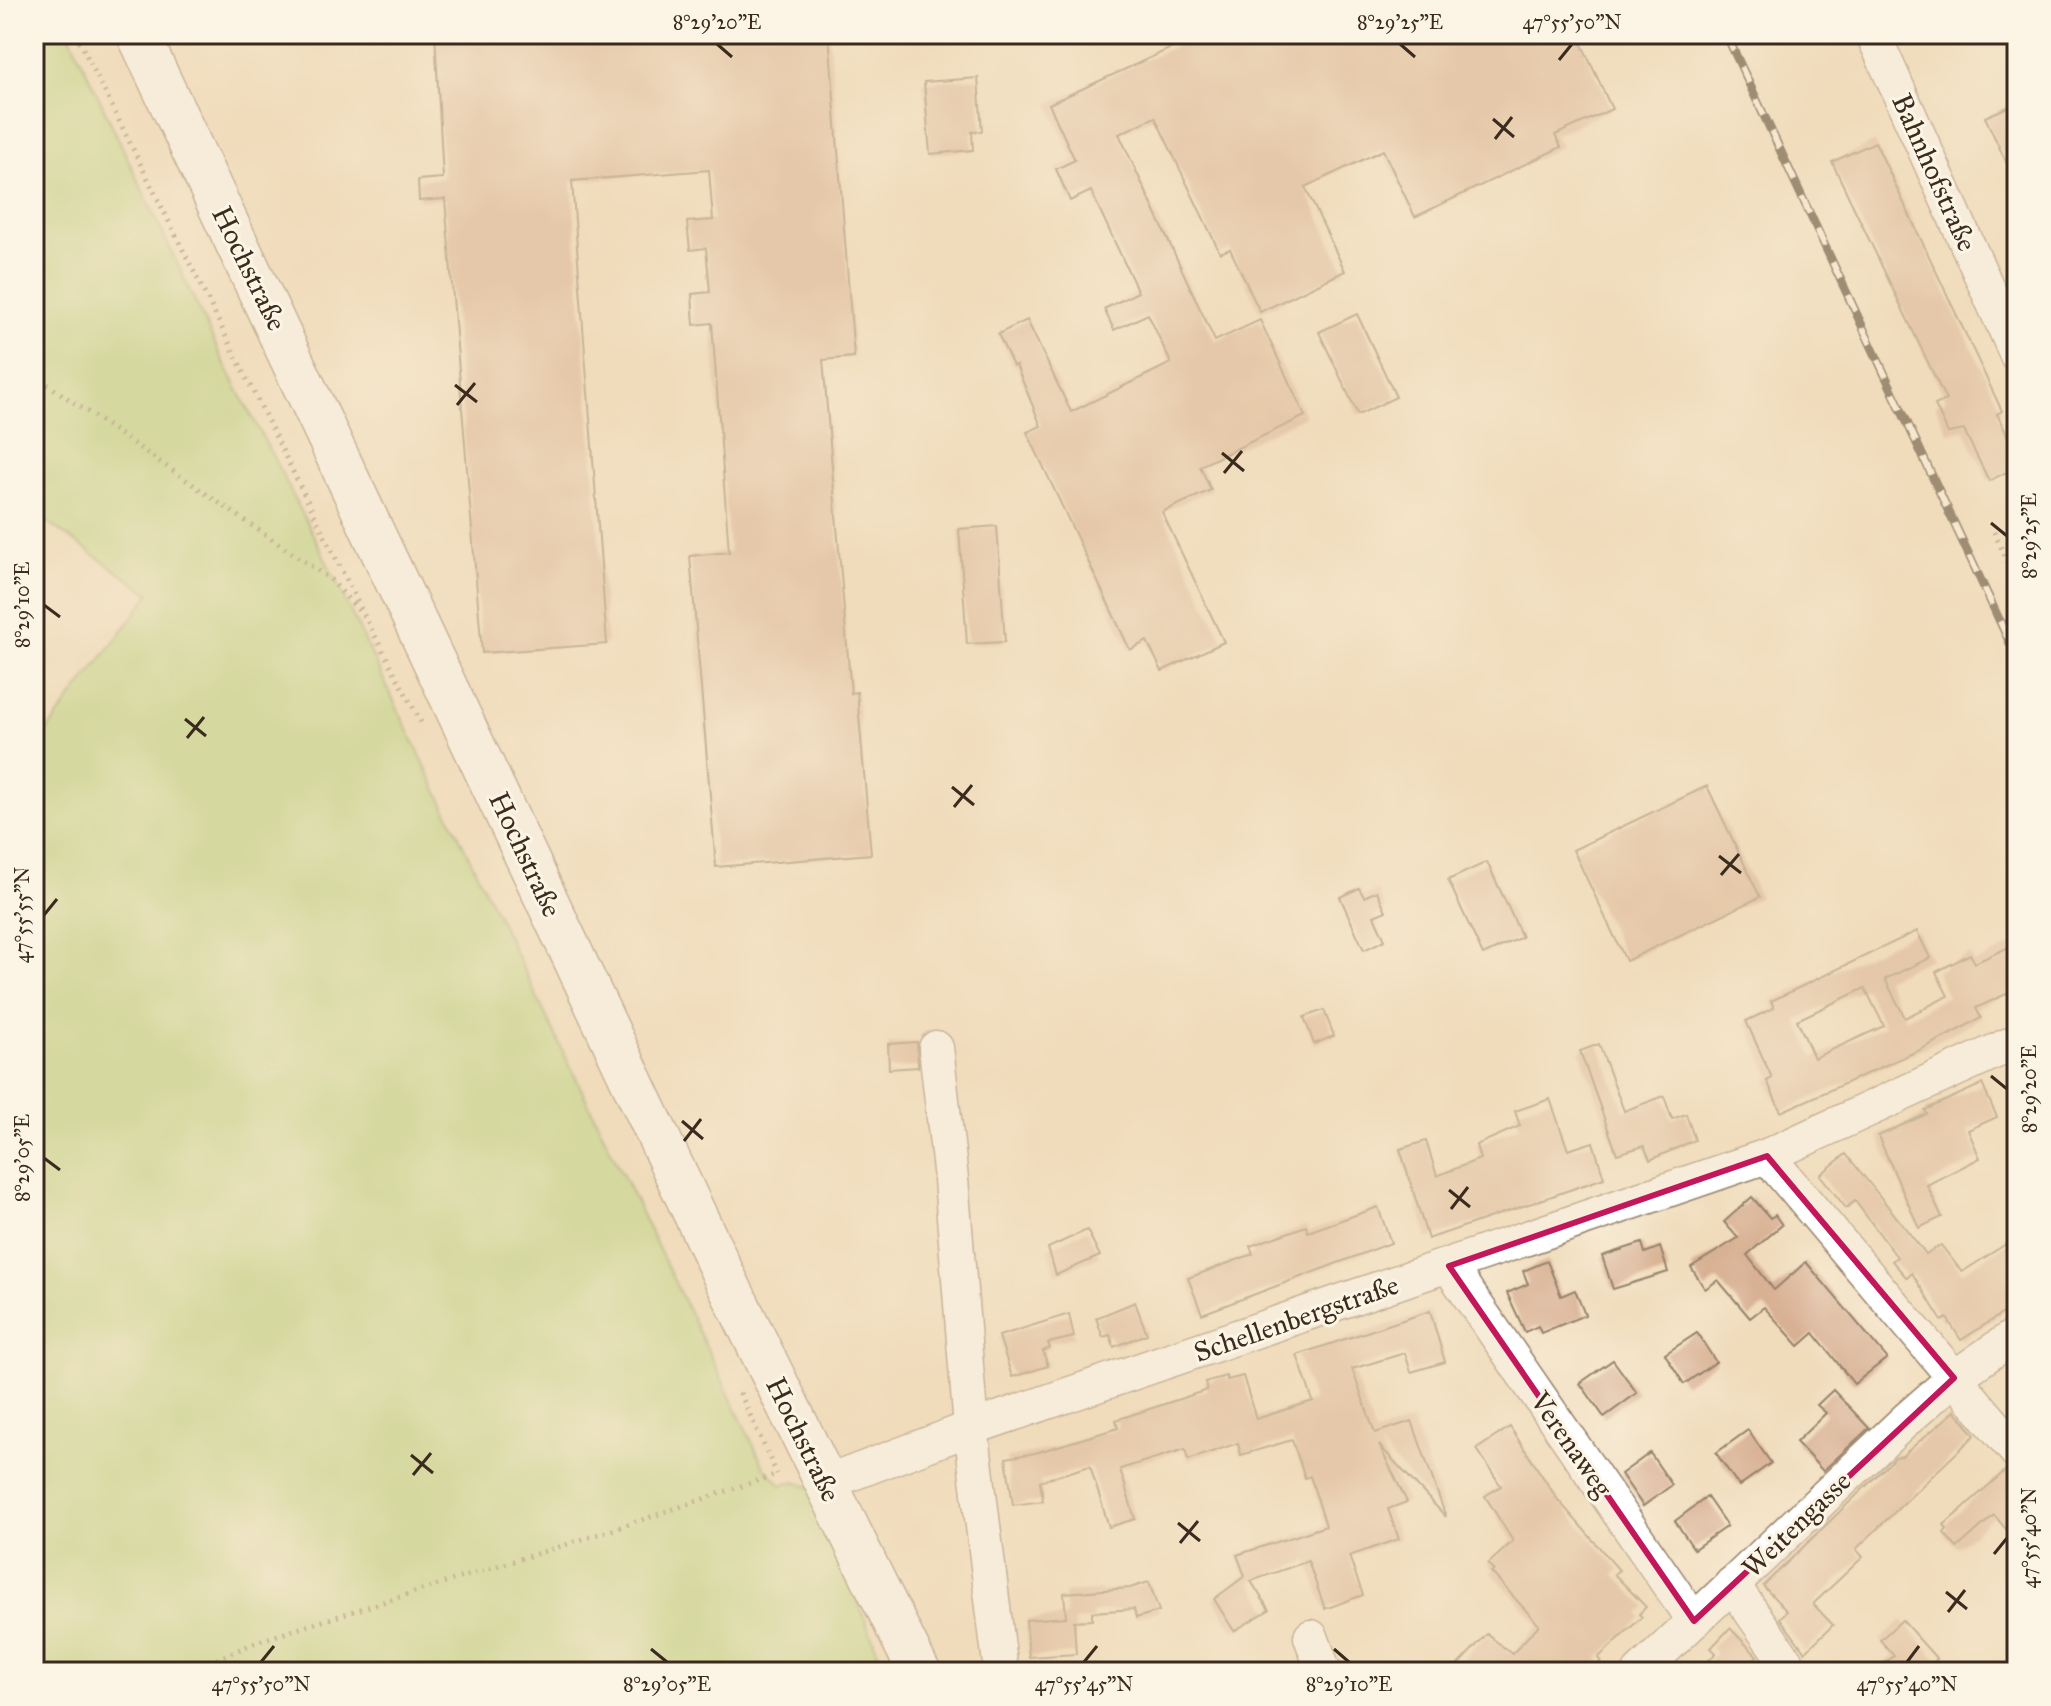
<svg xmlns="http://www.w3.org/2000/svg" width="2051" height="1706" font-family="'IM FELL Great Primer',serif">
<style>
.green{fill:#b3d47c;stroke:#777f4d;stroke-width:2}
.building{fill:#d8b093;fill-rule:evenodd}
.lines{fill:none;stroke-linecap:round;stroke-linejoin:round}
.minor-casing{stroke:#96836c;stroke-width:37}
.tertiary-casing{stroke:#96836c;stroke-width:45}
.path{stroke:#96836c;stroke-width:5;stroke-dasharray:2 6;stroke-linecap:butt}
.minor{stroke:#fff;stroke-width:34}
.tertiary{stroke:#fff;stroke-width:42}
.rail-casing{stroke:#3b2a1e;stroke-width:9}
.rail{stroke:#fcf5e5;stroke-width:6;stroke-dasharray:18;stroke-linecap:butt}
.marked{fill:none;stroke:#c2185b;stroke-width:6;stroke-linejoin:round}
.ticks{fill:none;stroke:#3b2a1e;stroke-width:3}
.labels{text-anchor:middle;stroke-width:6;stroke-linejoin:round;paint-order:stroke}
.street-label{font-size:28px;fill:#3b2a1e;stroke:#fcf5e5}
.neatline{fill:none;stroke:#3b2a1e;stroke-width:3}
.ticks-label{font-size:20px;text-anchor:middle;fill:#3b2a1e}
</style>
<rect width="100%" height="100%" fill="#fcf5e5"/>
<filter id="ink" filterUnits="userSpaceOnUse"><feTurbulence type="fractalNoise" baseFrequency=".0125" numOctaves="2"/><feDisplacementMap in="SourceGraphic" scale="16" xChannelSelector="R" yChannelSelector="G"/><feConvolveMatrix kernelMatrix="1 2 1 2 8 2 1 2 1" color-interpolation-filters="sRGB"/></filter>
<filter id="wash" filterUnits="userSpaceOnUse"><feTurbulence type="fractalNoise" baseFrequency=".006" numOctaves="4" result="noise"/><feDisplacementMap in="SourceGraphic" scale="32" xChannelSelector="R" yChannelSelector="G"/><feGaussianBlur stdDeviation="1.8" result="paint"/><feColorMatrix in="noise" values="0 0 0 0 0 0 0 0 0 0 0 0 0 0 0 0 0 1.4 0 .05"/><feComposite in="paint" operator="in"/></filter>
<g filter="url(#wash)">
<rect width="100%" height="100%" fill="#f0dcbb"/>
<path class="green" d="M34,34H69L221,357L317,542L763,1465L781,1485L796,1481L813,1489L886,1672H34V748L150,594L34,513Z"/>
<g id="blocks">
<g class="building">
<path d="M435,34H829L854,357L823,360L851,693L857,692L871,854L716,867L690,556L729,552L712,323L694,325L692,294L710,292L706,248L690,250L687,222L713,220L709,170L572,181L607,644L482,653L445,199L419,201L418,180L443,178Z"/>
<path d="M1202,34H1577L1612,109L1555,135L1561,147L1415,217L1383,150L1305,187L1345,271L1260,312L1230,249L1220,253L1155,117L1119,134L1215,341L1260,320L1305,416L1200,466L1211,490L1162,512L1224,642L1162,671L1147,641L1130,650L1027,432L1041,426L1016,365L1013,366L998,334L1027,320L1071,412L1171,363L1148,314L1114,330L1104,309L1138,292L1091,191L1070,201L1056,169L1075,160L1049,104Z"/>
<path d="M978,78L982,131L972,132L973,150L930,154L924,82Z"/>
<path d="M2017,103V185L1985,117Z"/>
<path d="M1875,142L2002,411L1997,414L2017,456V467L1989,481L1964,430L1948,433L1935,405L1946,400L1832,162Z"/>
<path d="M1357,314L1396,397L1358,415L1319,332Z"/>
<path d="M997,526L1005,642L967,644L959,529Z"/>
<path d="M1707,786L1760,897L1626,961L1573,850Z"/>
<path d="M1487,862L1522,937L1483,955L1448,880Z"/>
<path d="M1359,888L1364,897L1377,891L1386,911L1374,916L1385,940L1364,950L1340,897Z"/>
<path d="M1917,931L1930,958L1885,979L1905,1018L1948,996L1936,972L1970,954L1975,963L2017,943V989L1976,1008L1981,1018L1922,1049L1781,1112L1767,1081L1772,1078L1746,1021L1774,1008L1771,1001ZM1865,988L1884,1026L1814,1058L1797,1020Z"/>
<path d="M1324,1010L1334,1036L1314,1044L1304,1017Z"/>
<path d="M917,1042L918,1067L889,1069L888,1044Z"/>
<path d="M1599,1044L1624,1111L1664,1096L1672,1119L1686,1114L1695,1140L1650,1160L1644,1146L1617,1154L1580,1051Z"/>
<path d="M1982,1084L1997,1117L1968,1130L1980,1158L1927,1185L1942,1217L1919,1228L1878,1136L1927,1114L1925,1110Z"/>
<path d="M1550,1099L1568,1150L1593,1142L1604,1178L1428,1239L1400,1149L1426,1141L1437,1176L1480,1159L1476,1145L1520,1126L1515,1111Z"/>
<path d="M1846,1154L1926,1254L1941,1245L1962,1272L2017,1237V1304L1961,1340L1947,1318L1942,1321L1912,1273L1907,1278L1892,1261L1897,1257L1855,1201L1846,1208L1820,1175Z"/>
<path d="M1752,1197L1770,1218L1775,1215L1782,1225L1747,1255L1774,1290L1806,1262L1887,1358L1854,1384L1814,1333L1799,1346L1764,1307L1750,1318L1718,1280L1705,1289L1691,1267L1738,1238L1724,1222Z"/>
<path d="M1378,1207L1391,1243L1202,1314L1188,1278L1253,1254L1250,1246L1306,1226L1308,1232Z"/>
<path d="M1087,1230L1100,1256L1056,1275L1048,1248Z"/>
<path d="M1642,1243L1645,1253L1660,1247L1668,1272L1613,1289L1602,1256Z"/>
<path d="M1547,1261L1561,1296L1575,1290L1585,1315L1541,1333L1538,1326L1525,1332L1507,1293L1528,1284L1523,1271Z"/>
<path d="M1135,1302L1147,1334L1114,1347L1110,1335L1103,1337L1096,1318Z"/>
<path d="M1430,1311L1445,1362L1411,1372L1405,1353L1352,1369L1375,1433L1412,1421L1446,1517L1379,1445L1407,1502L1388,1509L1399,1539L1349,1556L1363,1595L1325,1609L1308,1561L1251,1581L1269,1610L1234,1631L1214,1599L1245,1576L1237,1555L1326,1526L1310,1476L1305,1478L1292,1440L1241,1455L1238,1443L1188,1460L1185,1449L1120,1469L1135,1519L1109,1527L1090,1466L1040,1481L1043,1501L1013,1505L1006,1458L1035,1453L1118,1428L1116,1420L1207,1390L1205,1382L1226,1376L1227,1380L1243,1376L1256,1419L1313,1401L1297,1355Z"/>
<path d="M1069,1314L1074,1337L1048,1343L1050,1348L1043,1351L1048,1366L1012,1377L999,1336Z"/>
<path d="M1697,1333L1716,1362L1684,1384L1665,1354Z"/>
<path d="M1613,1360L1637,1393L1604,1417L1580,1383Z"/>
<path d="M1833,1390L1869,1428L1823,1471L1796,1442L1826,1413L1817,1405Z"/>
<path d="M1955,1411L1975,1435L1856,1549L1863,1557L1813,1604L1833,1625L1805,1652L1780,1618L1787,1611L1763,1586L1896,1457L1902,1456Z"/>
<path d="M1510,1427L1558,1500L1619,1570L1614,1574L1646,1607L1639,1614L1642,1617L1598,1658L1601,1661L1589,1672H1451L1487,1634L1512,1654L1539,1625L1491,1572L1494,1570L1488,1564L1513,1541L1485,1496L1501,1486L1477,1449Z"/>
<path d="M1748,1430L1771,1463L1739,1486L1716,1453Z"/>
<path d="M1650,1453L1672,1485L1643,1506L1621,1474Z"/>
<path d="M2007,1469L2017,1471V1542L1994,1515L1957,1548L1944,1533L1947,1529L1944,1525Z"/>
<path d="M1707,1497L1727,1526L1694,1549L1675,1521Z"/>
<path d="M1149,1582L1159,1611L1136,1618L1134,1609L1092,1612V1620L1074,1621L1076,1654L1029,1657L1026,1620L1066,1617L1064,1593L1130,1588Z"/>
<path d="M1902,1620L1937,1659L1923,1672H1872L1894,1656L1880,1640Z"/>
<path d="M1730,1628L1757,1656L1742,1672H1698L1716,1653L1711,1648Z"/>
</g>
</g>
</g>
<g filter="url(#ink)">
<use href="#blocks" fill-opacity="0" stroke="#96836c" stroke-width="2"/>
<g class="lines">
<g class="minor-casing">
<g id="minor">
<path d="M1873,34L2017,355"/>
<path d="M936,1048L951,1179L971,1428L1001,1672"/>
<path d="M1767,1156L2017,1452"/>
<path d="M1449,1266L1694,1621"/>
<path d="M826,1483L971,1428L1767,1156L2009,1045"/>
<path d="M1732,1584L1793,1672"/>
<path d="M1311,1637L1324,1672"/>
<path d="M1640,1672L1907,1419L1954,1378L2017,1334"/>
</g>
</g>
<g class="tertiary-casing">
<path id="tertiary" d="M138,34L724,1276L919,1672"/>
</g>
<g class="path">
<path d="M76,34L365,617L423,726"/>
<path d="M34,375L331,580L359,611"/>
<path d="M1994,532L2017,582"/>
<path d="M2013,598L2017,597"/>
<path d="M740,1393L777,1474"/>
<path d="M187,1672L259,1641L606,1532L777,1474"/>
</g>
<use href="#minor" class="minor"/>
<use href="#tertiary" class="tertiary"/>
<g class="rail-casing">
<path id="rail" d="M1726,34L2017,658"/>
</g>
<use href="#rail" class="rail"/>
</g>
</g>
<path d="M0 0H2051V1706H0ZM1767,1156L1954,1378L1694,1621L1449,1266Z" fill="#f0dcbb" fill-opacity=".55" fill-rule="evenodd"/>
<path class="marked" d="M1767,1156L1954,1378L1694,1621L1449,1266Z"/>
<path class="ticks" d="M717,44L732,57M1400,44L1415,57M1559,60L1572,44M1493,119L1514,137M1495,139L1512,117M455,385L477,402M457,405L475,383M1222,453L1244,471M1224,473L1242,451M1991,523L2007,536M44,605L60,617M185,719L206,736M187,738L204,717M952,787L974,805M954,807L972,785M1719,856L1741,873M1721,875L1739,854M44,915L57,899M1991,1076L2007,1089M682,1121L703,1139M684,1141L701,1119M44,1158L60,1170M1449,1190L1470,1207M1451,1209L1468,1187M411,1455L433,1473M413,1475L431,1453M1178,1523L1200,1541M1180,1543L1198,1521M1994,1554L2007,1538M1946,1592L1967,1609M1948,1612L1965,1590M651,1649L667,1662M1334,1649L1349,1662M261,1662L274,1646M1084,1662L1097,1646M1907,1662L1919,1646"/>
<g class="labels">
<g class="street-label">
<text transform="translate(1935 172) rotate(66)" y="10">Bahnhofstraße</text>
<text transform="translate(250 268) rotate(64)" y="10">Hochstraße</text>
<text transform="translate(526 854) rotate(65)" y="10">Hochstraße</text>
<text transform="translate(1296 1318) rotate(-19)" y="10">Schellenbergstraße</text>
<text transform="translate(804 1439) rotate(64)" y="10">Hochstraße</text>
<text transform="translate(1572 1444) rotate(55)" y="10">Verenaweg</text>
<text transform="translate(1796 1524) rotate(-44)" y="10">Weitengasse</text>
</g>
</g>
<rect width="2051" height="1706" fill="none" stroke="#fcf5e5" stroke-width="88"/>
<rect x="44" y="44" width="1963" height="1618" class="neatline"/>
<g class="ticks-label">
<text x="717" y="29">8°29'20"E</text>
<text x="1400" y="29">8°29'25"E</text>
<text x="1572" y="29">47°55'50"N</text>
<text transform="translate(2029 536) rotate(-90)" y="7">8°29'25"E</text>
<text transform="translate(22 605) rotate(-90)" y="7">8°29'10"E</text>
<text transform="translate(22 915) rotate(-90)" y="7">47°55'55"N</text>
<text transform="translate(2029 1089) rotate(-90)" y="7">8°29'20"E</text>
<text transform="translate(22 1158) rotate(-90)" y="7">8°29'05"E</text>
<text transform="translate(2029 1538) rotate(-90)" y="7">47°55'40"N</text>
<text x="261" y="1691">47°55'50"N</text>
<text x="667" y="1691">8°29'05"E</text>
<text x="1084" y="1691">47°55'45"N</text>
<text x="1349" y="1691">8°29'10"E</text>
<text x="1907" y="1691">47°55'40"N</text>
</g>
</svg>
